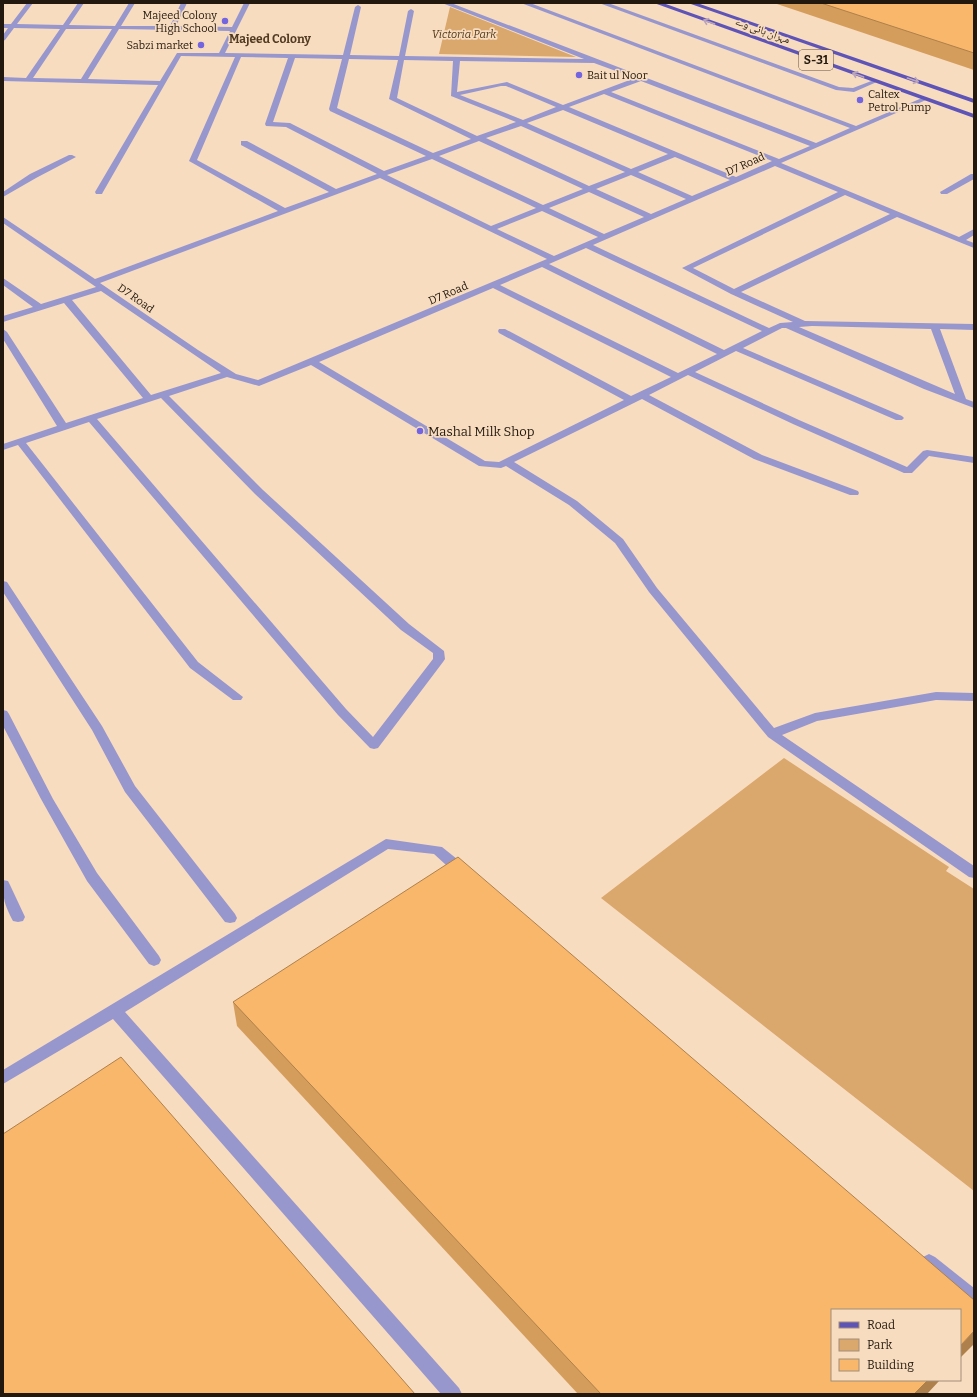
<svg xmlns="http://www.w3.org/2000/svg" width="977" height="1397" font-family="Bitter,'Noto Naskh Arabic',serif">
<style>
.green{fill:#daa76d}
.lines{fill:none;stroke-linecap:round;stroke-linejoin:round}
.minor{fill:#9797ce;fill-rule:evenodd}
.major{fill:#5e53b7;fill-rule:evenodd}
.wall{fill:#d59d5c}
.shaded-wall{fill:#ae804b}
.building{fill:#f8b76b;stroke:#ae804b}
.oneway{stroke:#baa5bc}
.poi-dot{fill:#7365e0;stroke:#f8dcbf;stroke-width:1.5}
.labels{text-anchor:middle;stroke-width:3.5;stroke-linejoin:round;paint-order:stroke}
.far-poi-label{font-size:11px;fill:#22180e;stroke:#f8dcbf;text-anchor:end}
.far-street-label{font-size:11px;fill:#22180e;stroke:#f8dcbf}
.far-park-label{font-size:11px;font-style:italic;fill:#533918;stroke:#f8dcbf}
.far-neighbourhood-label{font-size:12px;font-weight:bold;fill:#513b22;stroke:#f8dcbf}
.shield{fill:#f8dcbf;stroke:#625343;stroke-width:1}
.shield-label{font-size:12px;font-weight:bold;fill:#22180e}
.poi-label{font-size:13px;fill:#22180e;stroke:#f8dcbf;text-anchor:start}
</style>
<rect width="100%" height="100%" fill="#f8dcbf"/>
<g class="green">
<path d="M450,7L576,57L439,54Z"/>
<path d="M784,758L949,867L946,871L974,889V1191L601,898Z"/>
</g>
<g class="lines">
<g class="minor">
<path d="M27,3H33L17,24L63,25L78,3H84L69,25L115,26L129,3H135L121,26H170L181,3H187L176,26L232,27L244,3H250L225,53L343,55L355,7L358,5L361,7L350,55L399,56L408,11L411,9L414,11L405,56L584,59L442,3H451L816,143L850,128L521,3H530L856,126L922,98H926V100L781,163L959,237L974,229V235L966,240L974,243V248L897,217L741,292L805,321L974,324V330L940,329L966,399L974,402V408L924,389L786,328H782L743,348L902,416L904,418L902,420H896L736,351L695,372L799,420L907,467L923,451L927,450L974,457V463L929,456L912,473H904L793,424L688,375L649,395L762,455L858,491L859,493L858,495H850L754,459L642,399L514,462L577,501L623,539L657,588L774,728L815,713L936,692L974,693V701L936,700L817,721L782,735L974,866V878L969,877L768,737L649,592L615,543L569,505L506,466L501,468L479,466L311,365L259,386L227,377L169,396L263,490L409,624L444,651L445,659L443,662L378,748L374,749L370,748L338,715L89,422L26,443L198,662L243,697L241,700H233L190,668L18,445L3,450V444L57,426L3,339V329L7,332L66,423L143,398L64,303L3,322V316L33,307L3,285V278L41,304L96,287L3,223V217L95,279L278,211L189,161L235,57L181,56L103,192L102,194H96L95,192L158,85L3,81V77L26,78L60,29L14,28L5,40L3,41V35L8,28H3V24H11ZM66,29H112L81,79L33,78ZM119,29L230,31L219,53H177L160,81L88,79ZM241,57L288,58L265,124L266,126L286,127L377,174L336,189L247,141H241V145L329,192L285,208L197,160ZM295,58L342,59L329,109L330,111L426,156L384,171L290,123L273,122ZM349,59L398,60L389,99L391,100L471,139L433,153L337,108ZM404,60L453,61L451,96L516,122L477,136L397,98ZM460,61L594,63L635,78L563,105L507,82L457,92ZM641,81L810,146L779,159L611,92ZM501,86H506L556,107L523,120L460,95ZM604,94L772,161L736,177L569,107ZM563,110L668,154L631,169L527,123ZM521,126L625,172L589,186L486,138ZM479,141L583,189L543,205L439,156ZM675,157L730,180L692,196L638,172ZM432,159L536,208L491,226L387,175ZM775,166L838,192L682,268L731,294L793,322L780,323L769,328L593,245ZM631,175L686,199L651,214L596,189ZM380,178L547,259L258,380L236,374L198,350L100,283ZM589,192L644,217L604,234L549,208ZM845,195L890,214L734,289L693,268ZM542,211L598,237L554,256L497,229ZM586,248L762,331L724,350L549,264ZM542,267L717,354L678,373L500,285ZM493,288L671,377L631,396L505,329H499L498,331L499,333L624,400L499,462L485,461L319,362ZM101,291L221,373L151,395L72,300ZM812,326L931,329L955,394L799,327ZM161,398L255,494L401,630L433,653V659L373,737L346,709L97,419Z"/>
<path d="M599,3H608L839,87L853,88L874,80L879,81L854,92L836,90Z"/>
<path d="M69,155H72L76,157L36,178L3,197V192L30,174Z"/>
<path d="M971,174H974V179L947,194H941L940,192Z"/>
<path d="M3,581L7,582L102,726L135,786L235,914L237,918L235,922L230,923L225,922L125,792L92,730L3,592Z"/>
<path d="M3,710L7,711L9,714L53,799L97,873L159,956L161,960L159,964L154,966L149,964L87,881L41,799L3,726Z"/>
<path d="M386,839L442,847L467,867L469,871L467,875L462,876L457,875L434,854L388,849L125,1012L459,1388L462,1394H441L113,1019L3,1084V1070Z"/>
<path d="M3,880L8,881L10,885L25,917L23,921L18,922L13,921C4,904 3,899 3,880Z"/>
<path d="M929,1254L935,1257L974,1288V1307L968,1305L923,1267L921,1262L923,1257Z"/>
</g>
<g class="major">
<path d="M654,3H663L974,114V118Z"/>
<path d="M688,3H697L974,99V103Z"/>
</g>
</g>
<g class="wall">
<path d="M774,3H974V70Z"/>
<path d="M233,1002L927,1394H578L237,1026Z"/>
</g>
<g class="shaded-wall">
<path d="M974,1331V1344L960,1358V1346Z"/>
<path d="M928,1380H940L927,1394H914Z"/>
</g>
<g class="building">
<path d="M821,3H974V53Z"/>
<path d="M458,857L974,1300V1331L960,1346V1310H832V1380H928L914,1394H601L233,1002Z"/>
<path d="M121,1057L415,1394H3V1134Z"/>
</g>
<defs><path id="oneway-shaft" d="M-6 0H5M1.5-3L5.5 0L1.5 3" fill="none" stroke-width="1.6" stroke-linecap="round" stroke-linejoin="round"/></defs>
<g class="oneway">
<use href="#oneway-shaft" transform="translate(709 22) rotate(-160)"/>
<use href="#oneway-shaft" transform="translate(858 75) rotate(-160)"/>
<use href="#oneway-shaft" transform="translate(913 80) rotate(19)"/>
</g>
<g class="poi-dot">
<circle cx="225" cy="21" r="4"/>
<circle cx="201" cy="45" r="4"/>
<circle cx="579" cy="75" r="4"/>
<circle cx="860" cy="100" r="4"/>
<circle cx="420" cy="431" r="4"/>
</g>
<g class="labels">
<g class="far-poi-label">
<text x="217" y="19">Majeed Colony<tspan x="217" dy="13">High School</tspan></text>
<text x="193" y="49">Sabzi market</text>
<text x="587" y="79" text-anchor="start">Bait ul Noor</text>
<text x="868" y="98" text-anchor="start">Caltex<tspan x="868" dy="13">Petrol Pump</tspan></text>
</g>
<g class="far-street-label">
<text transform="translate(763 30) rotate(20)" y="4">مہران ہائی وے</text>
<text transform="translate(745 164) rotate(-24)" y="4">D7 Road</text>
<text transform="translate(448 293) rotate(-23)" y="4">D7 Road</text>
<text transform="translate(136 298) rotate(35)" y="4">D7 Road</text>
</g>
<g class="far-park-label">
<text x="464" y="38">Victoria Park</text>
</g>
<g class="far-neighbourhood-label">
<text x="270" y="43">Majeed Colony</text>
</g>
<rect class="shield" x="799" y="50" width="34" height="20" rx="3"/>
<g class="shield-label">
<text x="816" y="64">S-31</text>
</g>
<g class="poi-label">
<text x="428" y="436">Mashal Milk Shop</text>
</g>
</g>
<rect width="977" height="1397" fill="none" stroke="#22180e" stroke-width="8"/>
<rect x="831" y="1309" width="130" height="72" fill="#f8dcbf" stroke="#a28e78"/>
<rect x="839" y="1322" width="20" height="6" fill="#5e53b7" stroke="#a28e78"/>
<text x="867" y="1329" font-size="12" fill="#22180e">Road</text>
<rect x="839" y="1339" width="20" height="12" fill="#daa76d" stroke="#a28e78"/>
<text x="867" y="1349" font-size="12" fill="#22180e">Park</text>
<rect x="839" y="1359" width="20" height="12" fill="#f8b76b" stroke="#a28e78"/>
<text x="867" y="1369" font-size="12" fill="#22180e">Building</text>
</svg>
